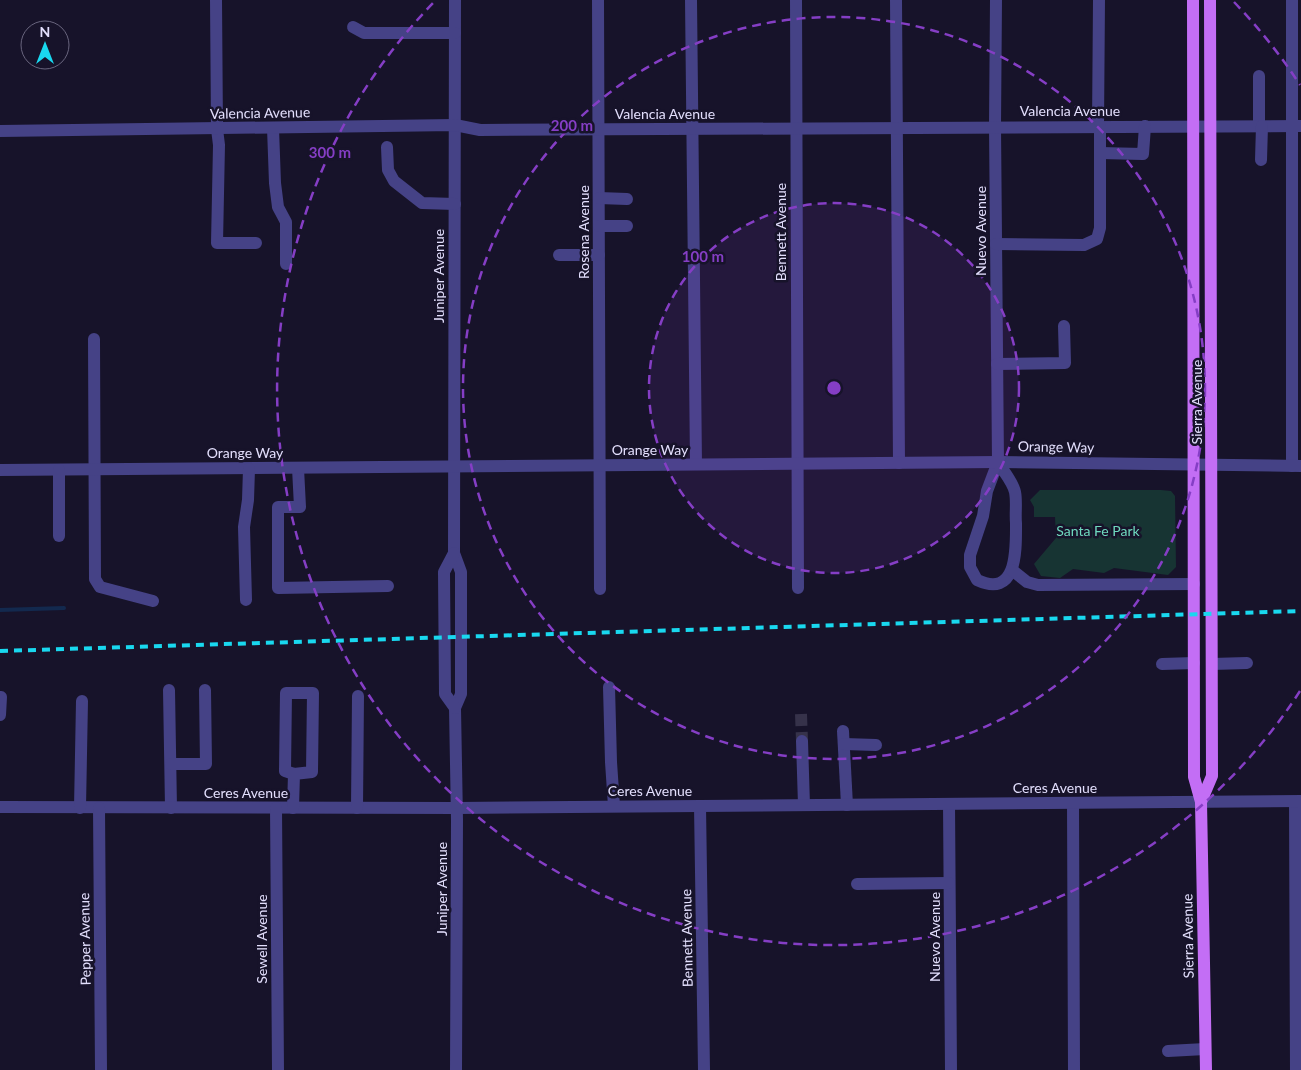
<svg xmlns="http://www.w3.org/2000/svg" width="1301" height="1070" font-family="Lato,sans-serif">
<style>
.green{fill:#173433}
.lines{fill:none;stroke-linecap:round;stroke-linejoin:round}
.stream{stroke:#13294e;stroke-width:4}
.minor-tunnel{stroke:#36324a;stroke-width:12;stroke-dasharray:12 6;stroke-linecap:butt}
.minor{stroke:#454286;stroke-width:12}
.major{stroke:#c36ef5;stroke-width:12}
.rail{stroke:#19d8ef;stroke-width:4;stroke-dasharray:8 6;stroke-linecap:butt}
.ring{fill:none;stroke:#853ec5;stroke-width:2.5;stroke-dasharray:9 6}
.labels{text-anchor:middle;stroke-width:5;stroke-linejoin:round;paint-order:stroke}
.street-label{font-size:14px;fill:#e3dffd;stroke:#17132a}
.park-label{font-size:14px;fill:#6fd9bf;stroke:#17132a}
.centre{fill:#853ec5;stroke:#17132a;stroke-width:2.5}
.ring-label{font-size:15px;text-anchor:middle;font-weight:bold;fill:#853ec5;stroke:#17132a;stroke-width:5;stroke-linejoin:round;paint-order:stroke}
</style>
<rect width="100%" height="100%" fill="#17132a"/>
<path class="green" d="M1040,490H1161L1171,491L1175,496L1176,567L1168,575L1114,568L1104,573L1073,569L1060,578L1041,576L1034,564L1056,538L1055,517H1034V507L1030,500Z"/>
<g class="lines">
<path class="stream" d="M0,610L64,608"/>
<path class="minor-tunnel" d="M801,714L802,741"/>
<g class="minor">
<path d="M216,0L217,129L219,145L217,243H256"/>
<path d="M455,0L454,553L461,572V694L455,708L457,820L456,1070"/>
<path d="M598,0L600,589"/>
<path d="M691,0L696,464"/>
<path d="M796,0L798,588"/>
<path d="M896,0L899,463"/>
<path d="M996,0L995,126L998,462L987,491L983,516L970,555V567L977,580C1018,599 1016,549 1016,523C1015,513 1017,502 1015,492C1013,482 1003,471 998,462"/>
<path d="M353,27L364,33H455"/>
<path d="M1259,76V126"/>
<path d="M1098,126L1099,0"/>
<path d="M273,128L275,183L278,207L286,222V264"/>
<path d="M0,131L455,125L480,130L1301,126"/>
<path d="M387,147L388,170L394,181L422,203L455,204"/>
<path d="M1100,153L1143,154L1145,126"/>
<path d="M1261,160L1262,126"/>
<path d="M599,198L627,199"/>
<path d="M599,226H627"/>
<path d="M996,244L1084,245L1097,239L1100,228V126"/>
<path d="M559,255H599"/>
<path d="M94,339L95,579L100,587L153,601"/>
<path d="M997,364L1065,363L1064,326"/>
<path d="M1292,466V0"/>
<path d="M298,468L300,507H278V588L388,586"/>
<path d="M0,470L998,462L1301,466"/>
<path d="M59,536V470"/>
<path d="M454,553L444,572L445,694L455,708"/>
<path d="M1012,570L1027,582L1038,585L1194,584"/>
<path d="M246,600L244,527L248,500L249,469"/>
<path d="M1162,664L1194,663"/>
<path d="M1212,664L1247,663"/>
<path d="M609,687L611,762L614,806"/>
<path d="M169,690L171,808"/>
<path d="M0,715L1,697"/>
<path d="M843,731L847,805"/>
<path d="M802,741L804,805"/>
<path d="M844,744L876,745"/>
<path d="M171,764H206L205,690"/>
<path d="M1295,802L1296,1070"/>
<path d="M1073,803L1074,1070"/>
<path d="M949,804L951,1070"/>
<path d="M700,806L704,1070"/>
<path d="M0,807L457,808L1301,801"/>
<path d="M80,808L82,701"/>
<path d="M99,808L101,1070"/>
<path d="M276,808L278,1070"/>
<path d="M293,808L294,774L285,771L286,693H313L312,772L294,774"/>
<path d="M357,808L358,696"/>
<path d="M857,884L949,883"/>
<path d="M1168,1051L1205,1049"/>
</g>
<g class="major">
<path d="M1193,0L1194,777L1201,802L1206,1070"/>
<path d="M1201,802L1212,776L1210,0"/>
</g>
<path class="rail" d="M0,651L1301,611"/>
</g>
<circle cx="834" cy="388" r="185" fill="#853ec5" fill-opacity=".12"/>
<g class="ring">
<circle cx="834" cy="388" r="185"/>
<circle cx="834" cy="388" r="371"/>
<path d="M1300 691A556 556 0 1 1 434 2M1234 2A556 556 0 0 1 1300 85"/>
</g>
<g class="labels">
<g class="street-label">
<text x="1070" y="116">Valencia Avenue</text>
<text transform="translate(260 113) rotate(-1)" y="5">Valencia Avenue</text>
<text x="665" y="119">Valencia Avenue</text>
<text transform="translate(981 231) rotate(-90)" y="5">Nuevo Avenue</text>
<text transform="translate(584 232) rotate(-90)" y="5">Rosena Avenue</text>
<text transform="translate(781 232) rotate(-90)" y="5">Bennett Avenue</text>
<text transform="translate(439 276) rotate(-90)" y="5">Juniper Avenue</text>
<text transform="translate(1197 402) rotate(-90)" y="5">Sierra Avenue</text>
<text transform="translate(1056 447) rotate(1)" y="5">Orange Way</text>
<text x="650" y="455">Orange Way</text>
<text x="245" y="458">Orange Way</text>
<text x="1055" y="793">Ceres Avenue</text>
<text x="650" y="796">Ceres Avenue</text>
<text x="246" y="798">Ceres Avenue</text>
<text transform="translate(442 889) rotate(-90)" y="5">Juniper Avenue</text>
<text transform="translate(1188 936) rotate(-91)" y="5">Sierra Avenue</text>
<text transform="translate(935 937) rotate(-90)" y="5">Nuevo Avenue</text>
<text transform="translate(687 938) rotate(-91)" y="5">Bennett Avenue</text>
<text transform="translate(85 939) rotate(-91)" y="5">Pepper Avenue</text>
<text transform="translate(262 939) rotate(-90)" y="5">Sewell Avenue</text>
</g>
<g class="park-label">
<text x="1098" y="536">Santa Fe Park</text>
</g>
</g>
<circle cx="834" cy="388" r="8" class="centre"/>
<g class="ring-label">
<text x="572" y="131">200 m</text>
<text x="330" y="158">300 m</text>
<text x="703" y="262">100 m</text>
</g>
<g transform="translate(45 45)"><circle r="24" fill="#17132a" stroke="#69657e"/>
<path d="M0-4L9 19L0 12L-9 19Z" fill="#19d8ef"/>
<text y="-8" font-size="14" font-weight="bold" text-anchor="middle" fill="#e3dffd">N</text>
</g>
</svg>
